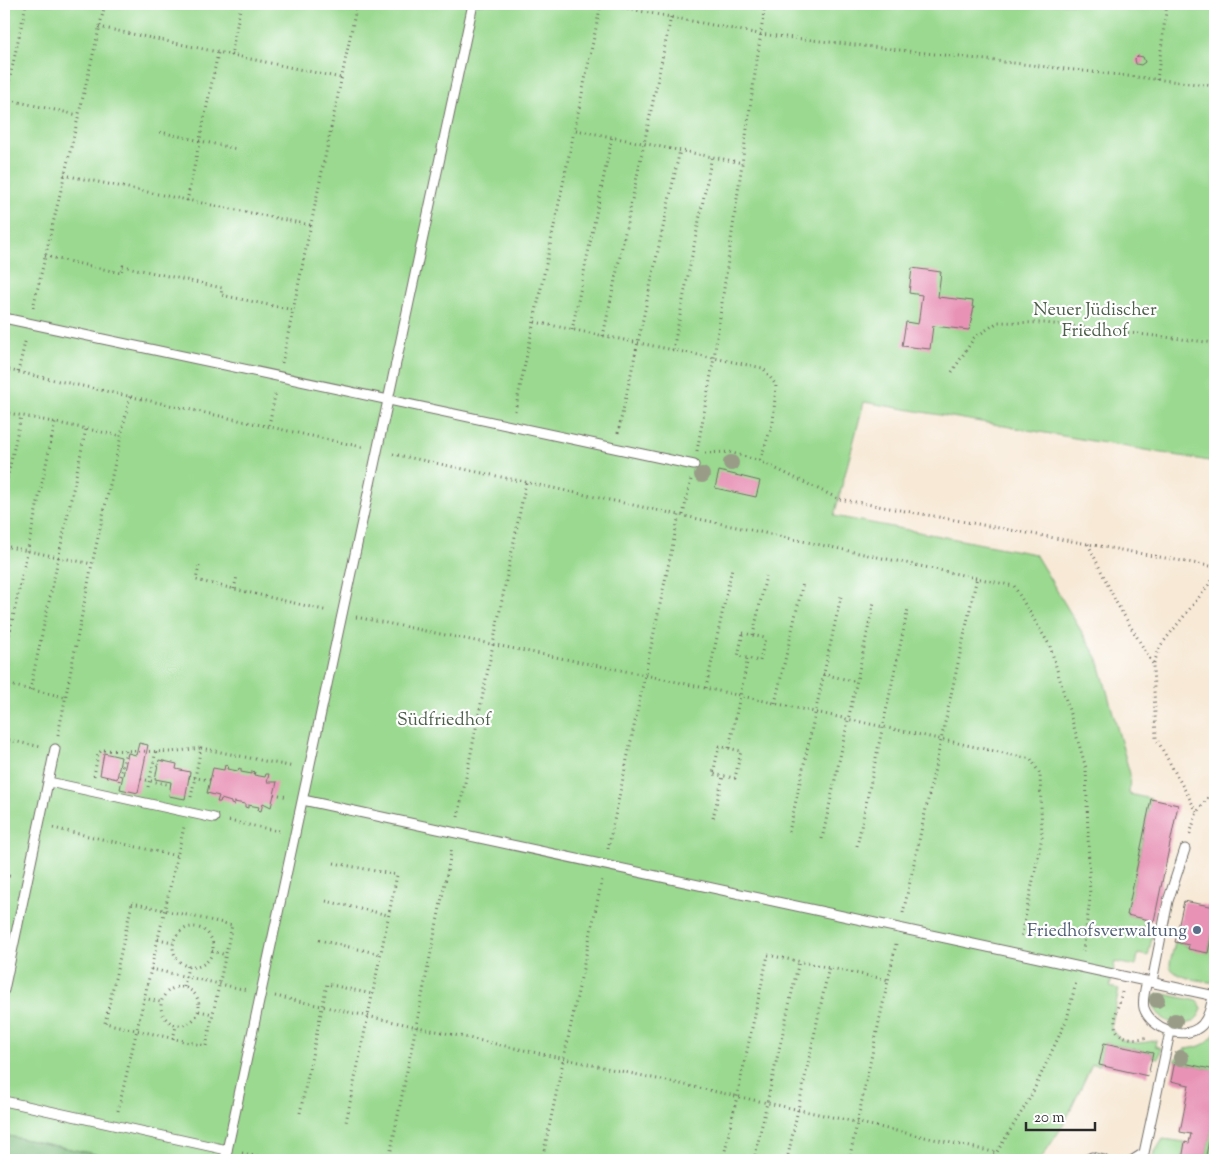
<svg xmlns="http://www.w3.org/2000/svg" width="1219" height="1164" font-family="'Sorts Mill Goudy',serif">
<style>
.green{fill:#9ad98f;stroke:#62825d}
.forest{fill:#7bb97a;stroke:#537252}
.building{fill:#e893b6}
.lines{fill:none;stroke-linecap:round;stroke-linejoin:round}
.service-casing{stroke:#726e67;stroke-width:11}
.path{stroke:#726e67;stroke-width:3;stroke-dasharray:1 4;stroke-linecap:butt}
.service{stroke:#fff;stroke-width:9}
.tree{fill:#999d88}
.service-dot{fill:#5c6f8a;stroke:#fff;stroke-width:2}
.labels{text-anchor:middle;stroke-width:4.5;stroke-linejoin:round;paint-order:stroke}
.park-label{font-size:18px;fill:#4c5f49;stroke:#fff}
.service-label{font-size:18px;fill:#4e5e75;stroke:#fff;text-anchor:end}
</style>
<rect width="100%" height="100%" fill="#fff"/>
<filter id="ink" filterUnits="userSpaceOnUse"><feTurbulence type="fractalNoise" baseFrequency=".02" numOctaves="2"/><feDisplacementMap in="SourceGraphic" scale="10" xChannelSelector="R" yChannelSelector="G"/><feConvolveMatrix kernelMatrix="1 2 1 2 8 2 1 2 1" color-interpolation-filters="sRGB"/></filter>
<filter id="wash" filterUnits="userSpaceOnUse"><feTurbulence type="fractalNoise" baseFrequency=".0096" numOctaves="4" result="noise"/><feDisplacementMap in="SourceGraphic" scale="20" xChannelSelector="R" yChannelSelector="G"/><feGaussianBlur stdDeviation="1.12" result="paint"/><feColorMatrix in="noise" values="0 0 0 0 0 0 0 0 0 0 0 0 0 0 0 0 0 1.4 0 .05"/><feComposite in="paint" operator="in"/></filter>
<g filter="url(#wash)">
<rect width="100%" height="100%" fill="#f7e9d6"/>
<g class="green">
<path d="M4,4H1215V462L864,402L834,516L1035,554L1098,659L1130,774L1129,794L1151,799L1127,915L1145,919L1144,926L1154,928L1148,956L1138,954L1136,966L1115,962L1110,987L1119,989L1111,1028C1120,1045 1139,1045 1156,1040L1155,1046L1161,1048L1159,1058L1152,1057L1153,1053L1104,1043L1099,1065L1092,1064L1064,1124L1040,1160H123L4,1135Z"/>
<path d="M1212,933L1215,934V983C1205,981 1171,978 1170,965C1170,958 1174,949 1175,942L1208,953Z"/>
<path d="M1159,993L1198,1001L1202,1008C1195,1037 1151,1024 1153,997Z"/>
<path d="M1215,1033V1070L1175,1061L1184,1049C1198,1048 1207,1045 1215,1033Z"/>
<path d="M1215,1112V1160H1205Z"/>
<path d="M1163,1139L1185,1142L1182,1160H1150Z"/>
</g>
<path class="forest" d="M4,1135L123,1160H4Z"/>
<g id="blocks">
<g class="building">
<path d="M1138,56L1143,57L1145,62L1141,65L1136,64L1135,59Z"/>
<path d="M912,268L941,272L938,297L973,301L972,307H974L969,330L933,326L930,349L902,346L906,322L918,324L919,318L922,295L909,293Z"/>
<path d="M719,471L760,481L756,497L715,488Z"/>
<path d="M139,743L148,745L138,793L120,789L128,753L136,755Z"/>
<path d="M104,753L121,757L117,779L100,775Z"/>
<path d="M159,760L177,764L176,769L190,772L185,799L169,796L171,782L155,779Z"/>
<path d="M225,765L228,766L227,769L238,771L239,768L241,769V772L252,774V771L255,772L254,775L265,777L266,774H269L267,782H277L271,807L263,803L261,811L258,810L259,807L248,805V808L245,807V804L234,802V805L231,804V802L221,799L220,802H217L219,796L207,793L213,768L224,770Z"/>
<path d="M1151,799L1178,805L1154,921L1127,915Z"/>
<path d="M1184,901L1215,907V934L1212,933L1208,953L1188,949L1189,945L1175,942Z"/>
<path d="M1104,1043L1153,1053L1148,1076L1099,1065Z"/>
<path d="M1175,1061L1215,1070V1112L1205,1160H1182L1185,1142L1189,1143L1191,1134L1180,1132L1189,1085L1171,1081Z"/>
</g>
</g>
</g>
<g filter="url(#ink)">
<use href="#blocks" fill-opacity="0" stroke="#726e67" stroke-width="1"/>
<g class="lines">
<g class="service-casing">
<g id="service">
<path d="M4,318L694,465"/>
<path d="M49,782L214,818"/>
<path d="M303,800L1215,996"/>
<path d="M1147,981C1145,989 1142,1000 1144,1008C1151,1029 1185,1042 1202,1025C1209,1017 1211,1006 1213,996"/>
<path d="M1152,982L1168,901L1185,849"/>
<path d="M4,990L55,749"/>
<path d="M4,1101L227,1150"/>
<path d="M225,1160L473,4"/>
<path d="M1086,1160L1092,1157L1104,1160"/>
<path d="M1133,1160L1144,1153L1170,1032"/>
</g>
</g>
<g class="path">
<path d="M603,4L759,34L1215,86"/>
<path d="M99,27L341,78"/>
<path d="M231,56L241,4"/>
<path d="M1157,80L1167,4"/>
<path d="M5,99L78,115"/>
<path d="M4,105L26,4"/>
<path d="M576,130L743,163"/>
<path d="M160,132L237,149"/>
<path d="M64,175L310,225"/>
<path d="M187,201L218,53"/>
<path d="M45,256L121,273L123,266L222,288L221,295L293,310"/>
<path d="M33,308L105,4"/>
<path d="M535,322L763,368L776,385L773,422L760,461"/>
<path d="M572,330L612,137"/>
<path d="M603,336L671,17"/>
<path d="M673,350L712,156"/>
<path d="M282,363L357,4"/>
<path d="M4,369L362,447"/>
<path d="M18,372L26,338"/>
<path d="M952,372L974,338L998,322L1045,323L1215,343"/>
<path d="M515,411L601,4"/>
<path d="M4,412L121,436"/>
<path d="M269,425L276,391"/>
<path d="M618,433L680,150"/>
<path d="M697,451L714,358L765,4"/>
<path d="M705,453L729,452L760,461L839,499L1215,567"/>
<path d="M393,454L1014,586L1050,646L1086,768L1090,899L1083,951"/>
<path d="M4,493L21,416"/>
<path d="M683,515L691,479"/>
<path d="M1088,544L1116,602L1153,664"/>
<path d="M4,546L92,564"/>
<path d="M199,566L196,580L328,611"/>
<path d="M234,589L237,576"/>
<path d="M356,617L645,675L1031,759L1040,774L1042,837L1021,938"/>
<path d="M743,633L765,638L760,661L738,656Z"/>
<path d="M753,635L766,576"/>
<path d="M4,659L55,423"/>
<path d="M823,674L857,682"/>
<path d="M4,684L65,697"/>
<path d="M706,688L732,568"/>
<path d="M30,690L86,429"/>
<path d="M775,703L803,583"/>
<path d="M58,735L92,564L130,396"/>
<path d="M4,739L41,747"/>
<path d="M719,746L741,751L735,778L713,774Z"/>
<path d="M729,748L748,658"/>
<path d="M94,776L98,754L102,750L171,752L201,748"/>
<path d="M189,777L210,780"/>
<path d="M141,779L171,785"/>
<path d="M119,781L126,751"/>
<path d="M148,787L156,751"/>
<path d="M274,794L288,797"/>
<path d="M191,797L201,748L294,767"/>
<path d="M1197,812L1156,738L1153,665L1161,645L1215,577"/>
<path d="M458,817L526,482"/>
<path d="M713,818L723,776"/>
<path d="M229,821L279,831"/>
<path d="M4,822L9,797"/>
<path d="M53,828L177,856"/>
<path d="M789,832L841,596"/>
<path d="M1190,834L1197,812L1212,792L1215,776"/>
<path d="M822,839L874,602"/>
<path d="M857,846L908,609"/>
<path d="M608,849L679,515"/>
<path d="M334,863L397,875L346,1122"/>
<path d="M4,875L13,877"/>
<path d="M326,901L388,915"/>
<path d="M132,903L232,925L206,1046L105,1023Z"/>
<path d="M903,913L977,577"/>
<circle cx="193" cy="947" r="20"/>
<path d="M158,939L173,942"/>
<path d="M319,940L380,954"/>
<path d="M212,951L226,955"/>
<path d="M151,969L247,990"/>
<circle cx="180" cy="1006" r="19"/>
<path d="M184,987L188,966"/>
<path d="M1122,992C1120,1002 1114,1015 1115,1025C1116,1040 1138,1040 1149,1037"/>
<path d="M275,996L998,1153"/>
<path d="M144,998L160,1002"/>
<path d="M199,1011L213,1014"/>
<path d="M173,1039L176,1026"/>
<path d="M118,1111L184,827"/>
<path d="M300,1113L327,984L372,994"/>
<path d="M242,1153L275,1160"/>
<path d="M389,1160L452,848"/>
<path d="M542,1160L602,880"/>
<path d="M723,1160L768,955L889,980"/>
<path d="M754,1160L799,961"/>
<path d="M787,1160L829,967"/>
<path d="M849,1160L896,944"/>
<path d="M992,1160L1030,1098L1067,1019L1076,982"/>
</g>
<use href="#service" class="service"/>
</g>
<g class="tree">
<circle cx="731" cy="463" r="8"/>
<circle cx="702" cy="475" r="8"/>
<circle cx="1157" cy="1000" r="8"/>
<circle cx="1175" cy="1021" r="8"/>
<circle cx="1181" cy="1058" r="8"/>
</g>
</g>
<circle class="service-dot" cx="1197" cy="930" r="5"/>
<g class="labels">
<g class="park-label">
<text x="1095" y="315">Neuer Jüdischer<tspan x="1095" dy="21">Friedhof</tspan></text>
<text x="444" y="725">Südfriedhof</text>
</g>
<g class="service-label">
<text x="1187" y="936">Friedhofsverwaltung</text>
</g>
</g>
<rect width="1219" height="1164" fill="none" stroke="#fff" stroke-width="20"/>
<path d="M1026 1122v8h69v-8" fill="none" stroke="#2b2b2b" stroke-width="2.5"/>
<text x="1034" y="1122" font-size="15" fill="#2b2b2b" stroke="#ffffff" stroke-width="4" paint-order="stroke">20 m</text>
</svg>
